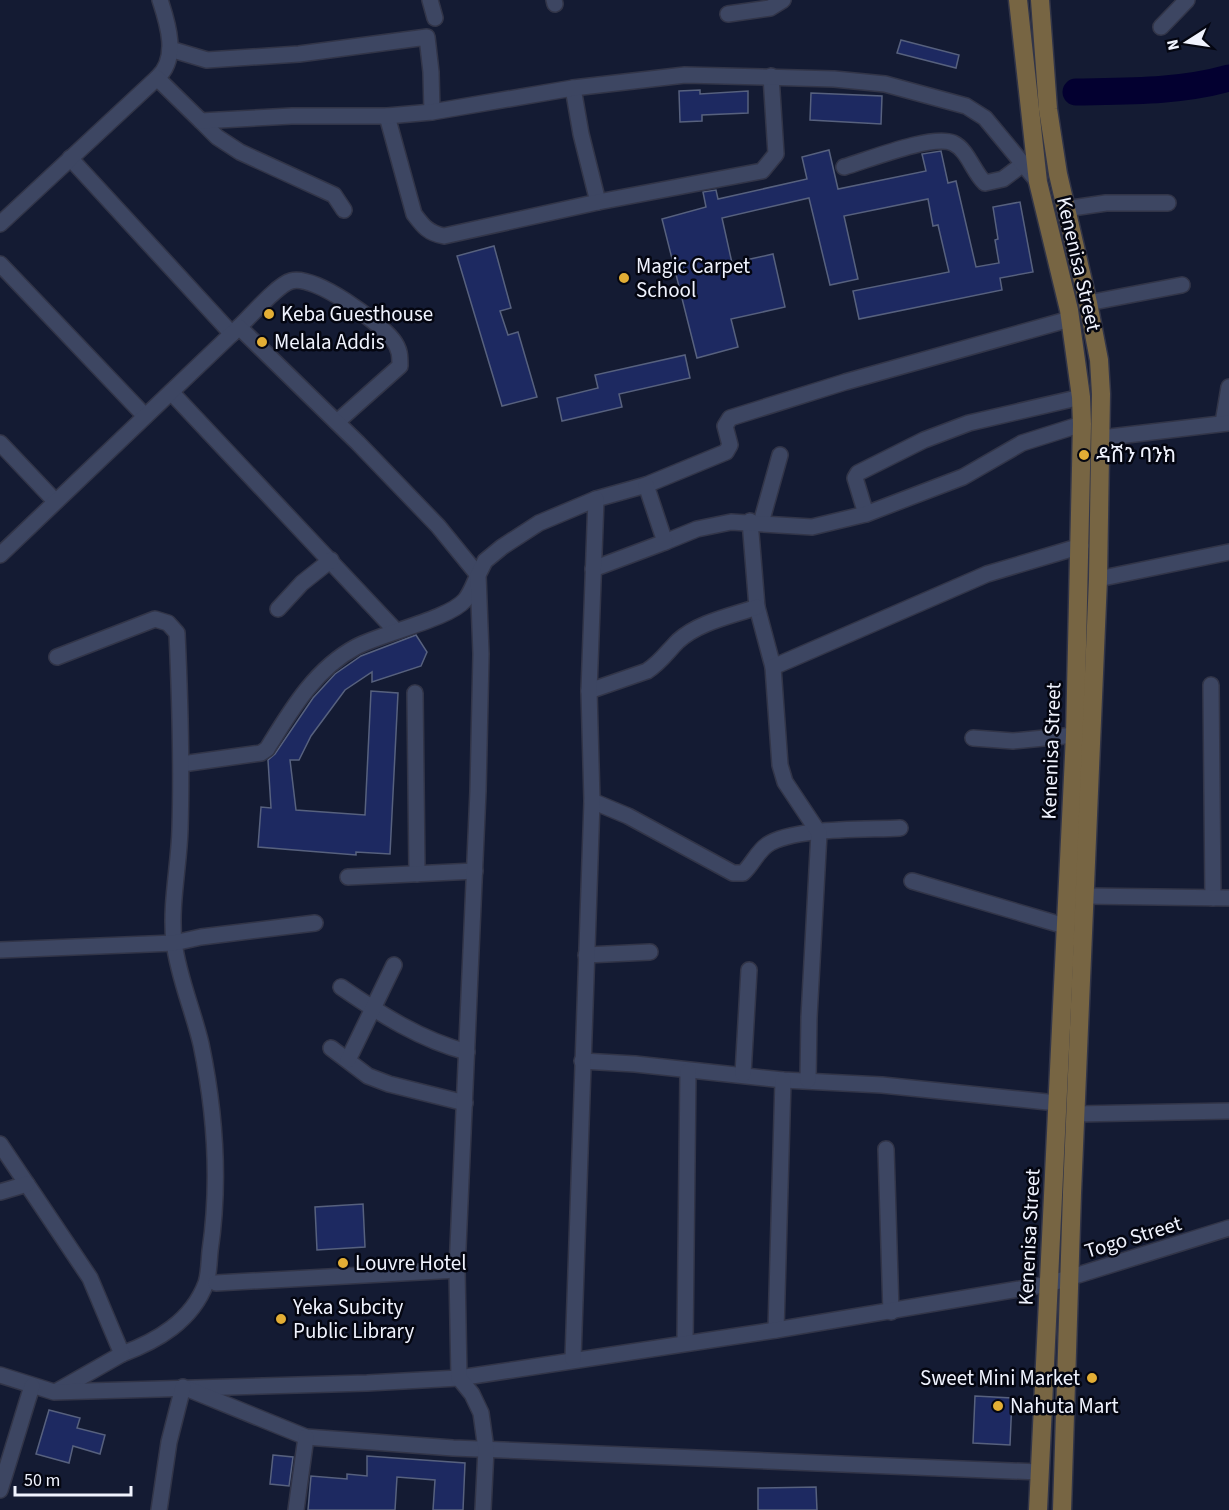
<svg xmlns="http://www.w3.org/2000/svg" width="1229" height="1510" font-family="'Source Sans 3','Noto Sans Ethiopic',sans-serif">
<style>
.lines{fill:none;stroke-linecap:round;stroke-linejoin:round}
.river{stroke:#030030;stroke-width:27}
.building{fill:#1d2961;stroke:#57617e;stroke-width:1.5}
.minor-casing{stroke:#323548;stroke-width:18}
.major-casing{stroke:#323548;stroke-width:21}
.minor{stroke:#3d4662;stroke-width:15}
.major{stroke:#776543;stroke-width:18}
.poi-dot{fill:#e3ae35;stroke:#040611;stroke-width:2}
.labels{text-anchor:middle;stroke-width:5;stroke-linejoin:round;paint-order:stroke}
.street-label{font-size:21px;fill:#f0f3fe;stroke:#040611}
.poi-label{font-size:21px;fill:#f0f3fe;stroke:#040611;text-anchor:start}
</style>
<rect width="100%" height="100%" fill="#141b33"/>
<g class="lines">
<path class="river" d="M1076,92C1127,91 1180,92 1229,78"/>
</g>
<g class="building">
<path d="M901,40L959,55L956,68L897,53Z"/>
<path d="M700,90V94L748,91V113L702,115V121L680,122L679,91Z"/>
<path d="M811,93L882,96L881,124L810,120Z"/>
<path d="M829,150L838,189L926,171L922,154L941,151L948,183L956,181L976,267L999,263L995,240L998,239L993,207L1020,202L1033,272L1000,278L1002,290L859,319L853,291L949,272L938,225L933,226L928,199L844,216L858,279L830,285L809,198L722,218L732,263L773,254L785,307L731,319L738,347L697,358L662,219L706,207L703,192L716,190L718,199L807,179L802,157Z"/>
<path d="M494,246L511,308L500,311L508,335L518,332L537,397L502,406L457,256Z"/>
<path d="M685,355L690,378L619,394L622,407L562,421L557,398L598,388L595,375Z"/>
<path d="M416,635L427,652L421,666L372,682V672L345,690L311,736L299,760H290L296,810L365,815L371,691L398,693L390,854L356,852V855L258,847L261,807L271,808L268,760L275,754L313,698L335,674L361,656Z"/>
<path d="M363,1204L365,1247L317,1250L315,1207Z"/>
<path d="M975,1396L1012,1398L1010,1445L973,1443Z"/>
<path d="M49,1410L80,1418L77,1428L105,1435L100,1454L73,1446L69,1463L36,1454Z"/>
<path d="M273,1455L293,1457L289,1486L270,1484Z"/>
<path d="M367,1456L465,1463L463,1510H433L435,1480L397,1477L395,1510H308L311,1476L347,1479V1474L367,1476Z"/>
<path d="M816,1487L817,1510H758V1488Z"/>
</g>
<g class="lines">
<g class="minor-casing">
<g id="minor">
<path d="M430,0L435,18"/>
<path d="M554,0L555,4"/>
<path d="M728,14L770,8L783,0"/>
<path d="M1161,27L1187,0"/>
<path d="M170,49L207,60L299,54L427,37L431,72L432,112"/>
<path d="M157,78C179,59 168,24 160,0"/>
<path d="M573,88L581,134L598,202"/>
<path d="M387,116L414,214C423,226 428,233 444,236L598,202L762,171L776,154L771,76"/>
<path d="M201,121L217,137L240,152L334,195L344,210"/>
<path d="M70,158L232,334"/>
<path d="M844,167C868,160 932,134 953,143C968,150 973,172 985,183L1003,179L1023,164"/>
<path d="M1065,209L1106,203H1168"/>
<path d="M0,224L157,78L201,121L292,116H387L432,112L573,88L685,75L834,79L885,84L966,106L985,118L1038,182"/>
<path d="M0,264L145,416"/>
<path d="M1088,303L1182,285"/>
<path d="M239,327C251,316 277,285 291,281C315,274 379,322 393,340C400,349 400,356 400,366L337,422"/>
<path d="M171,392L396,631"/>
<path d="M1223,423L1229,387"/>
<path d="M1101,438L1229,423"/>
<path d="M0,443L55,501"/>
<path d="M596,499L646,485L726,452L730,445L725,426L730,418L845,382L1070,319"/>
<path d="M866,514L855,478L858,473L924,440L969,423L1081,397"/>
<path d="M750,521L757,607L773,667"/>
<path d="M761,523L780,455"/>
<path d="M665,542L697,529L731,522L812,527L866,514L963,477L1022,443L1082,424"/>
<path d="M0,555L239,327L358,443L438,526L478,575C474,583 471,593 465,600C449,619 382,633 356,647C315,669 291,710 267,749L261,753L182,764"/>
<path d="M593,569L665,542L646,485"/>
<path d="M1098,579L1229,552"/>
<path d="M278,609L302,583L331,560"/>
<path d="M57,657L155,619L168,623L177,633C180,699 182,764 180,829C179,867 170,904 174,942C178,976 193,1010 201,1044C215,1111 220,1183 210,1251C209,1261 209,1274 206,1283C192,1321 157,1341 122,1354"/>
<path d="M1211,685L1213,898"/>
<path d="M589,691L647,671C660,663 668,651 678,641C699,622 731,616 757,607"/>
<path d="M415,693L417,874"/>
<path d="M973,738L1013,741L1075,735"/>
<path d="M592,801L628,816L733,873H743C752,865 757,852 767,845C793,827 867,830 900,828"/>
<path d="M348,877L475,871"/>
<path d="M912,881L1065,926"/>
<path d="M1085,896L1229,898"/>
<path d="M0,950L174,943L201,937L315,923"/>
<path d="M586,955L650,952"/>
<path d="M341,987C380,1014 421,1040 467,1052"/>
<path d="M331,1048L368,1076L389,1084L465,1103"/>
<path d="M348,1060L394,965"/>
<path d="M582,1061L635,1064L783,1080L882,1085L1057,1103"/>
<path d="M743,1074L749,970"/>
<path d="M808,1080L809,1017L819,833L785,782L780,765L773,667L987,574L1081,546"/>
<path d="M1076,1114L1229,1111"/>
<path d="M0,1144L90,1278L122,1354L57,1391"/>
<path d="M886,1149L891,1312"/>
<path d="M0,1192L27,1184"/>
<path d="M216,1283L457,1270"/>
<path d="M776,1330L783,1080"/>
<path d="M685,1343L688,1071"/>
<path d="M0,1375L54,1392L367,1383L459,1378L776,1330L1049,1284L1229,1228"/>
<path d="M188,1389L306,1437L453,1448L1039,1472"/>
<path d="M0,1490L32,1386"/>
<path d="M159,1510L169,1442L183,1387"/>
<path d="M296,1510L306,1437"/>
<path d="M483,1510L486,1449L481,1413L472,1394L459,1378L457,1270L478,791L481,654L478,575L485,561L502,547L539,523L596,499L589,691L592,801L573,1359"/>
</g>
</g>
<g class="major-casing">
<g id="major">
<path d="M1018,0L1038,182L1069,310L1081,397L1082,424L1075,735L1038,1510"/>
<path d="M1040,0L1048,109L1058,174L1088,303L1099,360L1101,394L1098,579L1072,1193L1062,1510"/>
</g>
</g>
<use href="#minor" class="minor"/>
<use href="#major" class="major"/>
</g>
<g class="poi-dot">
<circle cx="624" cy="278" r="6"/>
<circle cx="269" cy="314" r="6"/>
<circle cx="262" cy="342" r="6"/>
<circle cx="1084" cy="455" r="6"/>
<circle cx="343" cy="1263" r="6"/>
<circle cx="281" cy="1319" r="6"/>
<circle cx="1092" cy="1378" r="6"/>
<circle cx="998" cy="1406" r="6"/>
</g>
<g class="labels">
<g class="street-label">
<text transform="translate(1079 264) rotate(77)" y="7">Kenenisa Street</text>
<text transform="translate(1051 751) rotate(-88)" y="7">Kenenisa Street</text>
<text transform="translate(1029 1237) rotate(-87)" y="7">Kenenisa Street</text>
<text transform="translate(1133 1237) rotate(-17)" y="7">Togo Street</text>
</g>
<g class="poi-label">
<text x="636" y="273">Magic Carpet<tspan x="636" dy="24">School</tspan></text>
<text x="281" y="321">Keba Guesthouse</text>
<text x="274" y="349">Melala Addis</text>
<text x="1096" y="462">ዳሽን ባንክ</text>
<text x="355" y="1270">Louvre Hotel</text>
<text x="293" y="1314">Yeka Subcity<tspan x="293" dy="24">Public Library</tspan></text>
<text x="1080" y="1385" text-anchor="end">Sweet Mini Market</text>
<text x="1010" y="1413">Nahuta Mart</text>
</g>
</g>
<g transform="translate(1187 42) rotate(258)" stroke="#040611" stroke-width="4.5" paint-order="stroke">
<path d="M0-4.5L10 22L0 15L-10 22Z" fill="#f0f3fe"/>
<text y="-9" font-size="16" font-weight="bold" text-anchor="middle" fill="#f0f3fe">N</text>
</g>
<path d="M15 1486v9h116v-9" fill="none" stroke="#f0f3fe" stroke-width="3"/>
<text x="24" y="1486" font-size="18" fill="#f0f3fe" stroke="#040611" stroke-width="4.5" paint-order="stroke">50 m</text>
</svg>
